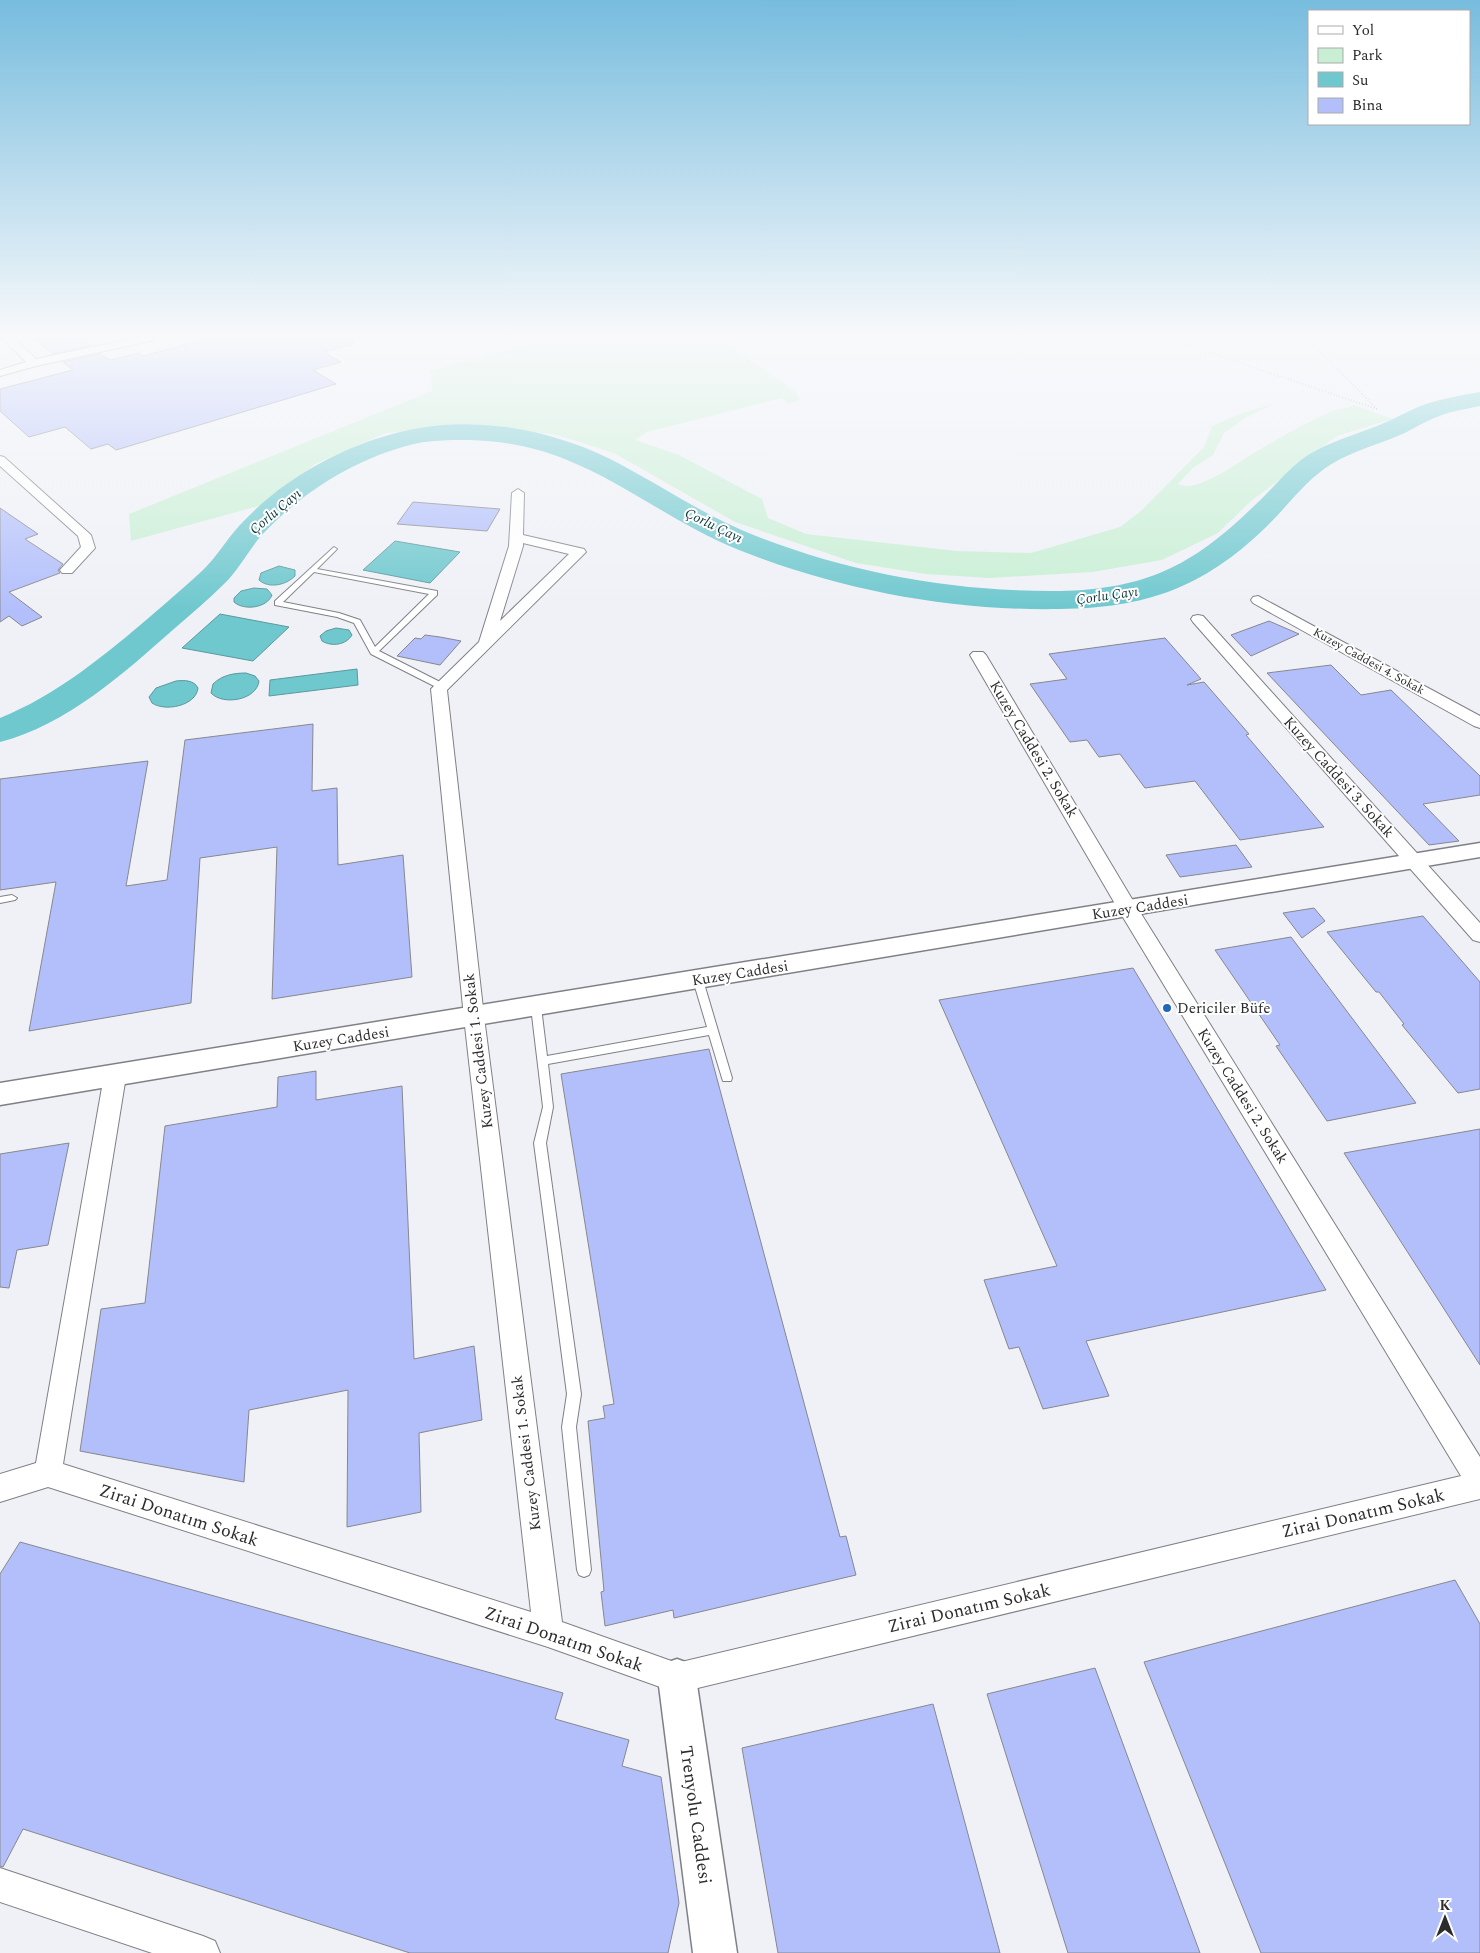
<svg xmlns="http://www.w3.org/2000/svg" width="1480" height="1953" font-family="Spectral,serif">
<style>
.green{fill:#c8efd4}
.water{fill:#6ec8ce;stroke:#5a999e}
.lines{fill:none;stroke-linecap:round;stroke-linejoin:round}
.river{fill:#6ec8ce;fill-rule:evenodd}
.building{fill:#b2bffb;stroke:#87888d}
.service-casing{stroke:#7f8085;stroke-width:2}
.minor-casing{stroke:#7f8085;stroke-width:2}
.tertiary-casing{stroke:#7f8085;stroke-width:3}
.path{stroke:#848588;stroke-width:2;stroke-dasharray:0.5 2.5;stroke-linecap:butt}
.service{fill:#fff;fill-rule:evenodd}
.minor{fill:#fff;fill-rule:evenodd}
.tertiary{fill:#fff;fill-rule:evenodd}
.poi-dot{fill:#2368b8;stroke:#fff;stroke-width:2}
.labels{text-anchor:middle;stroke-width:4;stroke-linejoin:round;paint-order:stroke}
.far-street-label{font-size:12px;fill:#2c2c2e;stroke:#fff}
.far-water-label{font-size:14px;font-style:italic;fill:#0d393c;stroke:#fff}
.street-label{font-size:15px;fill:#2c2c2e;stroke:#fff}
.poi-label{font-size:15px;fill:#2c2c2e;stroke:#fff;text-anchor:start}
.near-street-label{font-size:18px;fill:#2c2c2e;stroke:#fff}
</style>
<rect width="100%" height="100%" fill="#f0f1f7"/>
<path class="green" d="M551,338H718L796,392L799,400L789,404L782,398L647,432L635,440L679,455L762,499L768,518L806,534L957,551L1031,553L1120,527L1141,511L1204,447L1212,426L1242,413L1274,404L1245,418L1224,433L1213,455L1193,468L1178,484C1196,494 1237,463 1254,453C1279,438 1305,423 1332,411C1339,408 1347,410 1353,405L1393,419L1337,436L1251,501L1218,533L1162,560L1092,572L989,578L926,574L856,563L735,522L614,453L557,435L474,424L386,433L315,464L269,503L131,541L129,514L432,391L430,371Z"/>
<g class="water">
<path d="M395,541L460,552L430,583L363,570Z"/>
<path d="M279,566L295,570V576C286,585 269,589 259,580L261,573Z"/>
<path d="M254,588L267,589L272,595C267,608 244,611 234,602V598L241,591Z"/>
<path d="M220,614L289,627L253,661L182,648Z"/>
<path d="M336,628L349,630L352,635C346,645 332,647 322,641L320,636L326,631Z"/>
<path d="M357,669L358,685L269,696L270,680Z"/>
<path d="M246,673L255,676L259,681C257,700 223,706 211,693L213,684C222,675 234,673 246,673Z"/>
<path d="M176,681C184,680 194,680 198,688C196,706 165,712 152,703L149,697L156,688Z"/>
</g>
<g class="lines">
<path class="river" d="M1480,392V406C1466,409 1452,411 1439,416C1423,422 1409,432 1393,438C1370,447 1345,454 1324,469C1302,485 1285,509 1265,528C1203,588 1145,608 1060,609C950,611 840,590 739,550C678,526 627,484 567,460C536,447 503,441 469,440C449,440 429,440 410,445C355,459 299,494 261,536C248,551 239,569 225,583C209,599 192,613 175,628C124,673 67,725 0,742V718C57,695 105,655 152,615C169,600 186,586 202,571C217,557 226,540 239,526C280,481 338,448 396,433C465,414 544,427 608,458C658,483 704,516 756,536C853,574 956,592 1060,591C1146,589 1192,566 1253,507C1272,490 1287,469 1308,455C1329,442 1354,435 1377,426C1393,420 1407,411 1423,405C1441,399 1461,395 1480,392Z"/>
</g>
<g class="building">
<path d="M33,338H80L91,346L53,354Z"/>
<path d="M210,338H353L354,344L324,352L341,362L313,370L336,384L116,450L108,444L91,449L65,427L29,437L0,411V389L73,370L63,362L101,354L110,360L139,353L143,356Z"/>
<path d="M413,502L500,509L487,531L397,524Z"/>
<path d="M0,508L38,534L25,539L63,564L58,570L60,573L9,592L42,617L22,626L9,616L0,622Z"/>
<path d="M1269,621L1299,634L1251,656L1231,635Z"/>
<path d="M425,635L440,637L461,641L440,665L397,656L415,638L421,639Z"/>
<path d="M1165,638L1201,679L1187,685L1204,682L1249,734L1246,735L1324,827L1240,840L1195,781L1145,788L1120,754L1099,757L1087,740L1070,742L1030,684L1067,679L1049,654Z"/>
<path d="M1331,665L1361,695L1391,690L1480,776V795L1423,804L1459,841L1429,845L1267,673Z"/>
<path d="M313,724L312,791L337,788L338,865L403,855L412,977L272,999L277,847L200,858L191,1003L29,1031L56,882L0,890V779L148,761L126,886L167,880L185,740Z"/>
<path d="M1236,845L1252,867L1180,877L1166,855Z"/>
<path d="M1314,908L1325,921L1302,938L1283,913Z"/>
<path d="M1423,916L1480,982V1089L1458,1093L1402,1025L1404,1024L1379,992H1376L1327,932Z"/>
<path d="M1291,937L1355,1022L1416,1103L1327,1121L1276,1046L1280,1045L1215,950Z"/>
<path d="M1133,968L1326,1290L1086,1341L1109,1396L1043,1409L1019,1347L1009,1349L984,1280L1057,1266L939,1000Z"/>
<path d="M709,1049L840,1537L846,1536L856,1575L674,1618L673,1610L605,1626L601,1592L604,1591L588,1421L605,1418L603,1406L614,1404L561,1074Z"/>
<path d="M316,1071V1100L402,1086L414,1359L474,1346L482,1420L419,1433L421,1512L347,1527L348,1390L249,1410L244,1482L80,1451L101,1309L145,1303L165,1126L277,1107L278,1077Z"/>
<path d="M1480,1129V1365L1344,1153Z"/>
<path d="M69,1143L48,1245L17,1250L9,1288L0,1287V1154Z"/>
<path d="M20,1542L563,1693L555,1719L629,1740L622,1766L661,1777L679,1903L668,1953H410L23,1829L3,1867L0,1866V1574Z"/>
<path d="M1455,1580L1480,1624V1953H1261L1144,1662Z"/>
<path d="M1095,1668L1200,1953H1068L987,1694Z"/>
<path d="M933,1704L1000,1953H778L742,1748Z"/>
</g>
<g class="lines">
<g class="service-casing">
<g id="service">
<path d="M334,547L337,549L317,569L437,591V595L379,651L444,684V688H438L371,654L354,623L337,617L275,605V601ZM314,572L429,594L375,647L360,620L339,613L283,602Z"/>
<path d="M12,895L17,898L15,900L0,903V897Z"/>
<path d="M698,976L703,980L732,1078L731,1081H723L722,1078L709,1035L548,1064L553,1107L546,1143L581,1394L576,1427L591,1570L589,1575L584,1577L579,1575L577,1570L562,1427L567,1394L534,1143L543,1107L531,1007L532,1004H540L541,1007L547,1056L707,1027L693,980Z"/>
</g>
</g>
<g class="minor-casing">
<g id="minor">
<path d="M2,338H13L36,359L136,338H155L150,341L36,366L0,376V370L26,362Z"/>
<path d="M0,456L4,457L91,535L95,548L72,573H62L60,570L81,547L78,536L0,466Z"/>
<path d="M518,489L524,493L523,535L584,549L586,552L447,690L484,1017L562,1622L677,1663L1461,1476L1121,914L970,655L973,652H983L986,655L1135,904L1480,1457V1499L677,1693L548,1647L48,1487L0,1502V1474L36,1463L104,1076L107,1070L115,1068L123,1070L126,1076L63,1464L531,1612L464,1017L431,689L479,642L509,546L512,493ZM523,543L569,554L500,621L523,546Z"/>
<path d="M1258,596L1480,716V728L1474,726L1253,603L1251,600L1253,597Z"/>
<path d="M1198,615L1203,616L1480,923V942L1473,940L1193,622L1191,619L1193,616Z"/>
<path d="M0,1868L203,1936L215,1941L220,1953H152L0,1902Z"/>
</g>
</g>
<g class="tertiary-casing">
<g id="tertiary">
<path d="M1480,843V857L0,1105V1083Z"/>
<path d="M677,1659L691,1664L696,1678L737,1953H693L658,1678L663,1664Z"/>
</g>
</g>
<g class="path">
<path d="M1166,338L1377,409"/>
<path d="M1307,338L1376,408"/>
</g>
<use href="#service" class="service"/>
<use href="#minor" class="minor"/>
<use href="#tertiary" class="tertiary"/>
</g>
<linearGradient id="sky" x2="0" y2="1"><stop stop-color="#77bcde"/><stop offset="0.55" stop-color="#f8f9fb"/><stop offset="1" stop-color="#f8f9fb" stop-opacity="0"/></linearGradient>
<rect width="1480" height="611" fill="url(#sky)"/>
<circle class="poi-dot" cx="1167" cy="1008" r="5"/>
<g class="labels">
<g class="far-street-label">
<text transform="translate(1369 661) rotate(29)" y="4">Kuzey Caddesi 4. Sokak</text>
</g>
<g class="far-water-label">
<text transform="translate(275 511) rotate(-40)" y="5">Çorlu Çayı</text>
<text transform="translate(714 525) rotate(26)" y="5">Çorlu Çayı</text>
<text transform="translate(1107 595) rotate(-8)" y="5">Çorlu Çayı</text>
</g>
<g class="street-label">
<text transform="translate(1034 749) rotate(59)" y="5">Kuzey Caddesi 2. Sokak</text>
<text transform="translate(1339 777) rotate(48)" y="5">Kuzey Caddesi 3. Sokak</text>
<text transform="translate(1140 907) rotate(-9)" y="5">Kuzey Caddesi</text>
<text transform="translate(740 973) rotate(-9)" y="5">Kuzey Caddesi</text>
<text transform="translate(341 1039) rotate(-9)" y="5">Kuzey Caddesi</text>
<text transform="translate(478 1051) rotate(-97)" y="5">Kuzey Caddesi 1. Sokak</text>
<text transform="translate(1243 1096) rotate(58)" y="5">Kuzey Caddesi 2. Sokak</text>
<text transform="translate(526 1453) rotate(-97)" y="5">Kuzey Caddesi 1. Sokak</text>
</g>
<g class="poi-label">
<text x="1177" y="1013">Dericiler Büfe</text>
</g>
<g class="near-street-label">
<text transform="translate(1363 1513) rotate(-13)" y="6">Zirai Donatım Sokak</text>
<text transform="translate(179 1515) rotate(18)" y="6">Zirai Donatım Sokak</text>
<text transform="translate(969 1608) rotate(-13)" y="6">Zirai Donatım Sokak</text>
<text transform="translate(564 1639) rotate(19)" y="6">Zirai Donatım Sokak</text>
<text transform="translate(696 1815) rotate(82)" y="6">Trenyolu Caddesi</text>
</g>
</g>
<rect x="1308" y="10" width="162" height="115" fill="#ffffff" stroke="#ababab"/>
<rect x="1318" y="26" width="25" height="8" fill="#ffffff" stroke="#ababab"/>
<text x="1352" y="35" font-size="15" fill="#2c2c2e">Yol</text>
<rect x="1318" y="48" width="25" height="15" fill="#c8efd4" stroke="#ababab"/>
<text x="1352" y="60" font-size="15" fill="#2c2c2e">Park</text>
<rect x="1318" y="72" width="25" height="15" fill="#6ec8ce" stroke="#ababab"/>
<text x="1352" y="85" font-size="15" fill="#2c2c2e">Su</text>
<rect x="1318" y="98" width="25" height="15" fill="#b2bffb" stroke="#ababab"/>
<text x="1352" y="110" font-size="15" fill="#2c2c2e">Bina</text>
<g transform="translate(1445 1918)" stroke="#ffffff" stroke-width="4" paint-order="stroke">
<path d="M0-4L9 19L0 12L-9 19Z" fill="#2c2c2e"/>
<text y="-8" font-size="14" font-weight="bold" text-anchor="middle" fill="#2c2c2e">K</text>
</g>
</svg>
